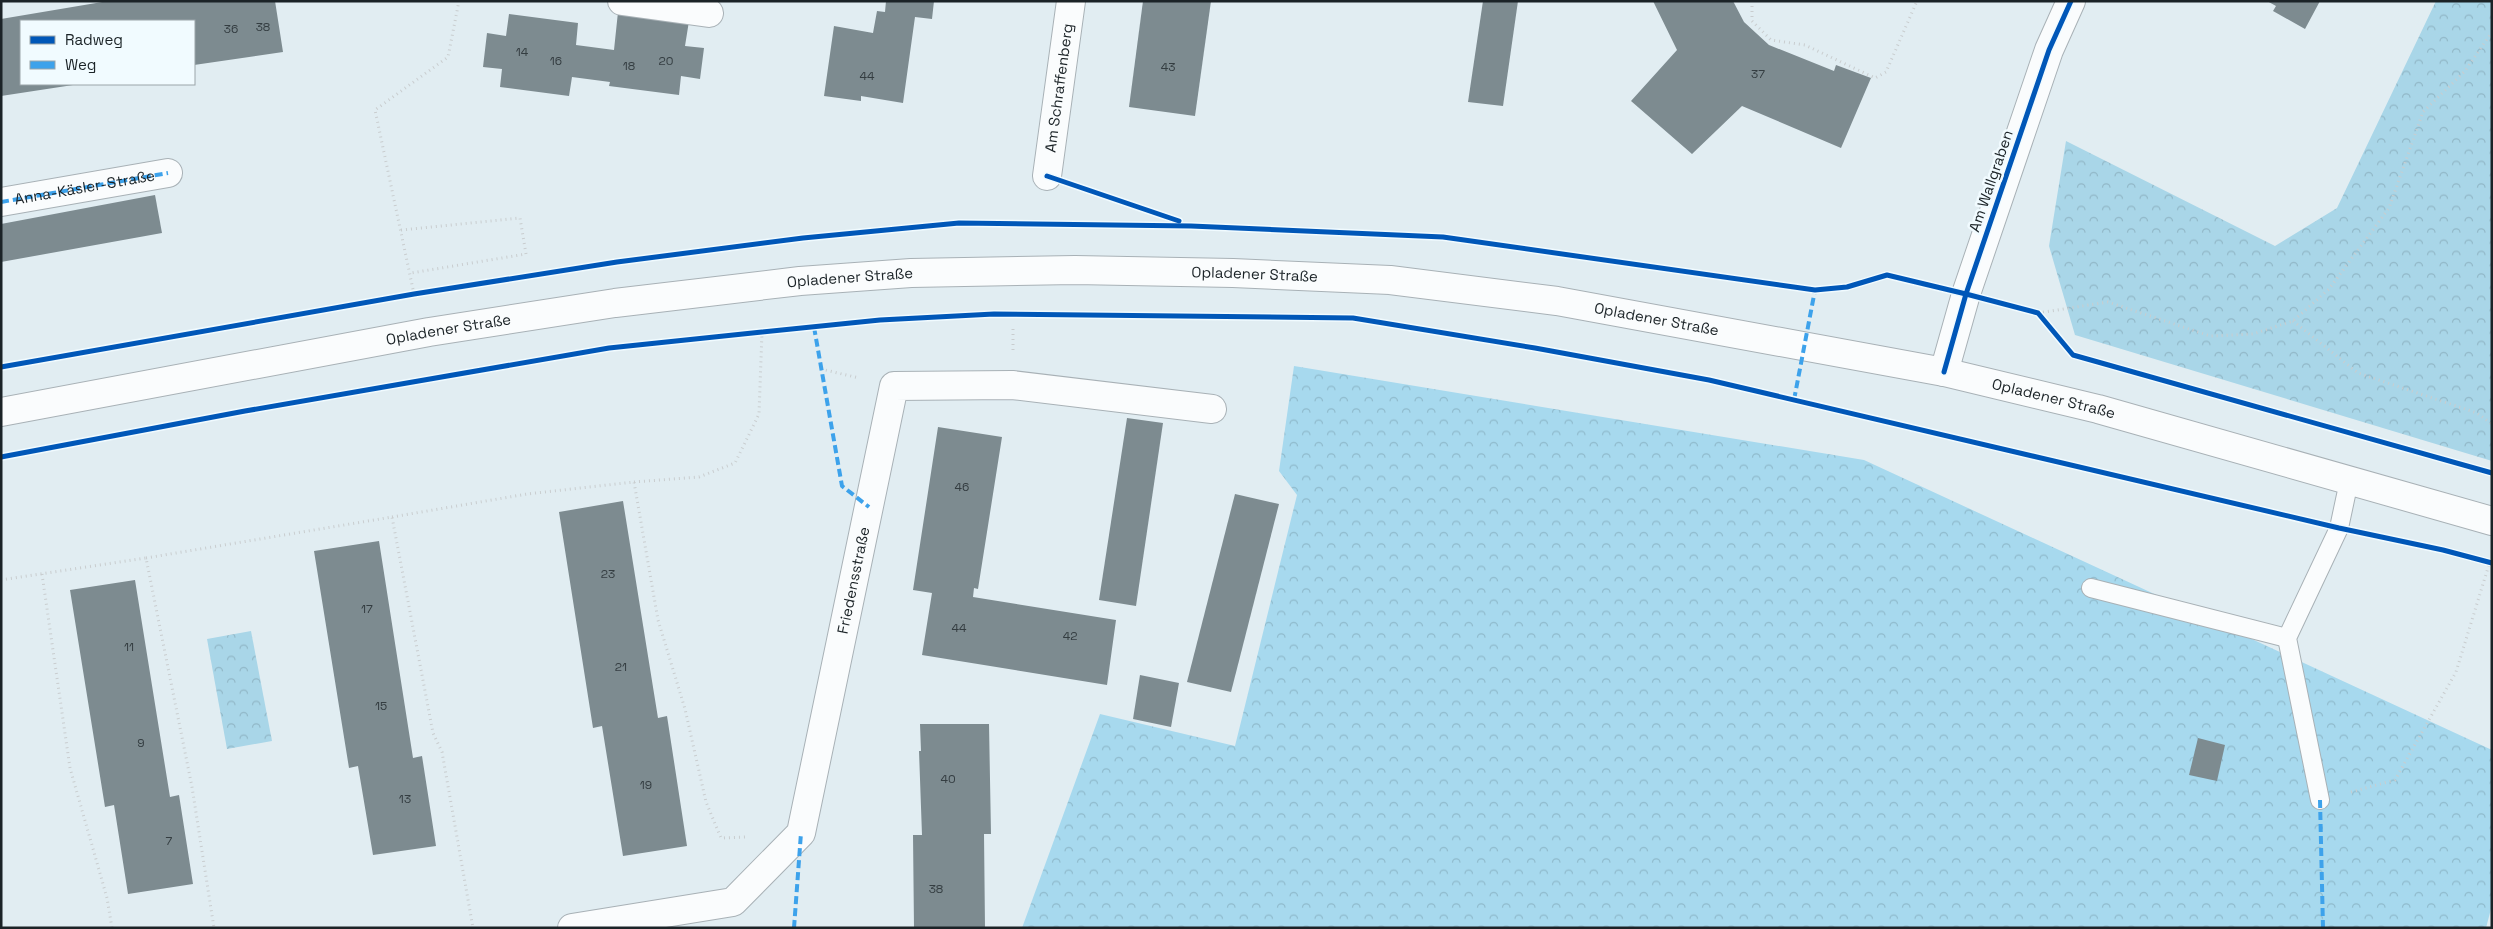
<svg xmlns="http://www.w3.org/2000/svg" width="2493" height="929" font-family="'Space Grotesk',sans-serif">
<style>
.forest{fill:url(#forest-crowns)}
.park{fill:url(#park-crowns)}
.building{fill:#7d8b90}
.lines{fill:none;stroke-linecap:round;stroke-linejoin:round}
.lane-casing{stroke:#a8b1b6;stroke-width:20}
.street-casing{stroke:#a8b1b6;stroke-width:30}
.secondary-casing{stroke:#a8b1b6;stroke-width:30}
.path{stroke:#c9cdcf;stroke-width:3;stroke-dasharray:1 4;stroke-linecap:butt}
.lane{stroke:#fafcfd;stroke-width:18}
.street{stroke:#fafcfd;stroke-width:28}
.secondary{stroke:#fafcfd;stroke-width:28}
.quiet{stroke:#3da2eb;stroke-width:4;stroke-dasharray:8 4;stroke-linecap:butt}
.cycleway-casing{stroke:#f1fbff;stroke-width:8}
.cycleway{stroke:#0057b8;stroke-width:5}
.labels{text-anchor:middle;stroke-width:5;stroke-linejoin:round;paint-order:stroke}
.number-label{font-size:12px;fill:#343d41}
.street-label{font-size:15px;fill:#1b2327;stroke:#f1fbff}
</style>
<defs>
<pattern id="forest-crowns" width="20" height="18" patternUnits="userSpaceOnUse" patternTransform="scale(1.25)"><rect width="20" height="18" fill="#a7d9ee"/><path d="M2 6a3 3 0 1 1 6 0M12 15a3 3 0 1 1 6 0" fill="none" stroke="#8fbacc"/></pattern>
<pattern id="park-crowns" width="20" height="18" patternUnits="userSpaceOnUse" patternTransform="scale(1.25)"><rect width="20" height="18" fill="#a9d6e8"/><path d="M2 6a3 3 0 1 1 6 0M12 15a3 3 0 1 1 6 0" fill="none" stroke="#91b7c7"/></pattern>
</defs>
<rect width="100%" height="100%" fill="#e1edf2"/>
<path class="forest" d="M1294,366L1864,460L2492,750V905L2486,928H1022L1100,714L1235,746L1297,495L1279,471Z"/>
<g class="park">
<path d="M2436,1H2492V461L2075,335L2049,246L2066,141L2275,246L2337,208Z"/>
<path d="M251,631L272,741L227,749L207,639Z"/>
</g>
<g class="building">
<path d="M108,1H275L283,52L194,65V21H21V84L73,85L1,96V19Z"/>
<path d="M886,1H934L932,19L915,17L903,103L861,96V101L824,96L834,26L873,33L877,11L885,12Z"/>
<path d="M1143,1H1211L1195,116L1129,107Z"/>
<path d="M1483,1H1518L1503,106L1468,102Z"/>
<path d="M1653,1H1733L1744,22L1769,45L1834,71L1836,65L1871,78L1841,148L1742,106L1692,154L1631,101L1677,50Z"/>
<path d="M2267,1H2320L2305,29L2273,11L2276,6Z"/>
<path d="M618,12L689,21L685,46L704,48L700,79L681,76L679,95L609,86L610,82L572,77L569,96L500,87L502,69L483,67L487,33L506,36L509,14L578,23L576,45L614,50Z"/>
<path d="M155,195L162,233L1,262V224Z"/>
<path d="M1127,418L1163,423L1136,606L1099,600Z"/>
<path d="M938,427L1002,437L978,589L974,588L973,597L1116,620L1107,685L922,655L932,593L913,590Z"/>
<path d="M1235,494L1279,504L1231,692L1187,682Z"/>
<path d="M623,501L658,718L667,716L687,846L623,856L602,726L593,728L559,512Z"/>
<path d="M379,541L413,758L422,756L436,846L373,855L358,766L349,768L314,551Z"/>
<path d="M135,580L170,797L179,795L193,884L128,894L114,805L105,807L70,590Z"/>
<path d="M1140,675L1179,683L1171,727L1133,719Z"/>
<path d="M920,724H989L991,834H984L985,928H914L913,835H922L919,751H921Z"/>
<path d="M2198,738L2225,745L2217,781L2189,775Z"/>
</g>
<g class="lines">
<g class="lane-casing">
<g id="lane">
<path d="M2091,588L2287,638"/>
<path d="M2320,800L2287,638L2339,528L2349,481"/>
</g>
</g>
<g class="street-casing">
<g id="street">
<path d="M622,1L709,13"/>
<path id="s1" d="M1047,176L1071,1"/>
<path d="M1,202L168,173"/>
<path id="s2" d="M572,928L733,902L801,833L894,386L1012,385L1212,409"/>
</g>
</g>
<g class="secondary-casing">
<g id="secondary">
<path d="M1944,372L1966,294L2049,50L2071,1"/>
<path id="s3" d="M1,412L429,332L615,303L800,281L911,273L1075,270L1233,273L1390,280L1557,301L1944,372L2098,409L2492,521"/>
</g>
</g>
<g class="path">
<path d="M1752,1V21L1771,40L1805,45L1875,78L1886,72L1917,1"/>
<path d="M401,230L520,218L526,254L411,273"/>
<path d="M414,294L375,110L448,57L459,1"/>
<path d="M2038,313L2108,302L2210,336L2253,334L2293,321L2329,289L2389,208L2423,112L2465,71L2492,32"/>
<path d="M2293,321L2358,373L2477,413L2492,424"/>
<path d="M1013,350V328"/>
<path d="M821,369L859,378"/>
<path d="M634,482L699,477L735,463L759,414L762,332"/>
<path d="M392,517L527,494L634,482L658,620L685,709L706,802L721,838L745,837"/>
<path d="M146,558L392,517L433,733L442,752L473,928"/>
<path d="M42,574L70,768L107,898L112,928"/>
<path d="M1,580L146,558L192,787L214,928"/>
<path d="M2351,792L2395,780L2456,672L2491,558"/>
</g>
<use href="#lane" class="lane"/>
<use href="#street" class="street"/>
<use href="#secondary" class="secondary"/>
<g class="quiet">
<path id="s4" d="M1,202L168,173"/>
<path d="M814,327L842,486L869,507"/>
<path d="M1794,400L1815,290"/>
<path d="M2320,800L2323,928"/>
<path d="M794,928L801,833"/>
</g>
<g class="cycleway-casing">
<g id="cycleway">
<path d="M1047,176L1179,221"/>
<path d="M1,367L414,294L617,262L803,238L959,223L1191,226L1443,237L1815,290L1847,287L1887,275L1966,294L2038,313L2073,355L2492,473"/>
<path d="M1944,372L1966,294L2049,50L2071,1"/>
<path d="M1,457L245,411L609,348L762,332L880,320L994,314L1353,318L1535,348L1709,380L2339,528L2443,550L2492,563"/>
</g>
</g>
<use href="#cycleway" class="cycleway"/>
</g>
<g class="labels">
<g class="number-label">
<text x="263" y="31">38</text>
<text x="231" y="33">36</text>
<text x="522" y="56">14</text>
<text x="556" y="65">16</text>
<text x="666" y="65">20</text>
<text x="629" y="70">18</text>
<text x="1168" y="71">43</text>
<text x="1758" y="78">37</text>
<text x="867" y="80">44</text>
<text x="962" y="491">46</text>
<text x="608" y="578">23</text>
<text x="367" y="613">17</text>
<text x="959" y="632">44</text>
<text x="1070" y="640">42</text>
<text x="129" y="651">11</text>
<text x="621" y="671">21</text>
<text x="381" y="710">15</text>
<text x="141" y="747">9</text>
<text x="948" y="783">40</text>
<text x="646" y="789">19</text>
<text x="405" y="803">13</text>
<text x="169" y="845">7</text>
<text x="936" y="893">38</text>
</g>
<g class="street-label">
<text dy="5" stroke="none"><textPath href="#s1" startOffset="89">Am Schraffenberg</textPath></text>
<text transform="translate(1991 181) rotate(-71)" y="5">Am Wallgraben</text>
<text dy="5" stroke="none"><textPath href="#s4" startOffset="85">Anna-Käsler-Straße</textPath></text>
<text dy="5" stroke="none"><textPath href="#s3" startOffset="1265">Opladener Straße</textPath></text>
<text dy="5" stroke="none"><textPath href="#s3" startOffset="860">Opladener Straße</textPath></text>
<text dy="5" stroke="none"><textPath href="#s3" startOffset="1670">Opladener Straße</textPath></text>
<text dy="5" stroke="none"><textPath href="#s3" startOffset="455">Opladener Straße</textPath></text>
<text dy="5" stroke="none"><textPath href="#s3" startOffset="2075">Opladener Straße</textPath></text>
<text dy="5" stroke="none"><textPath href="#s2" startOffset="518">Friedensstraße</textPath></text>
</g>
</g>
<rect width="2493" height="929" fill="none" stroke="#1b2327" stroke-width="5"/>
<rect x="20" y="20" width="175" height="65" fill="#f1fbff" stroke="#9ba5a9"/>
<rect x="30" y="36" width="25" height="8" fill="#0057b8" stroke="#9ba5a9"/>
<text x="65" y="45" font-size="15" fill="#1b2327">Radweg</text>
<rect x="30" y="61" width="25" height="8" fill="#3da2eb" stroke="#9ba5a9"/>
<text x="65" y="70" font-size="15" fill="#1b2327">Weg</text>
</svg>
